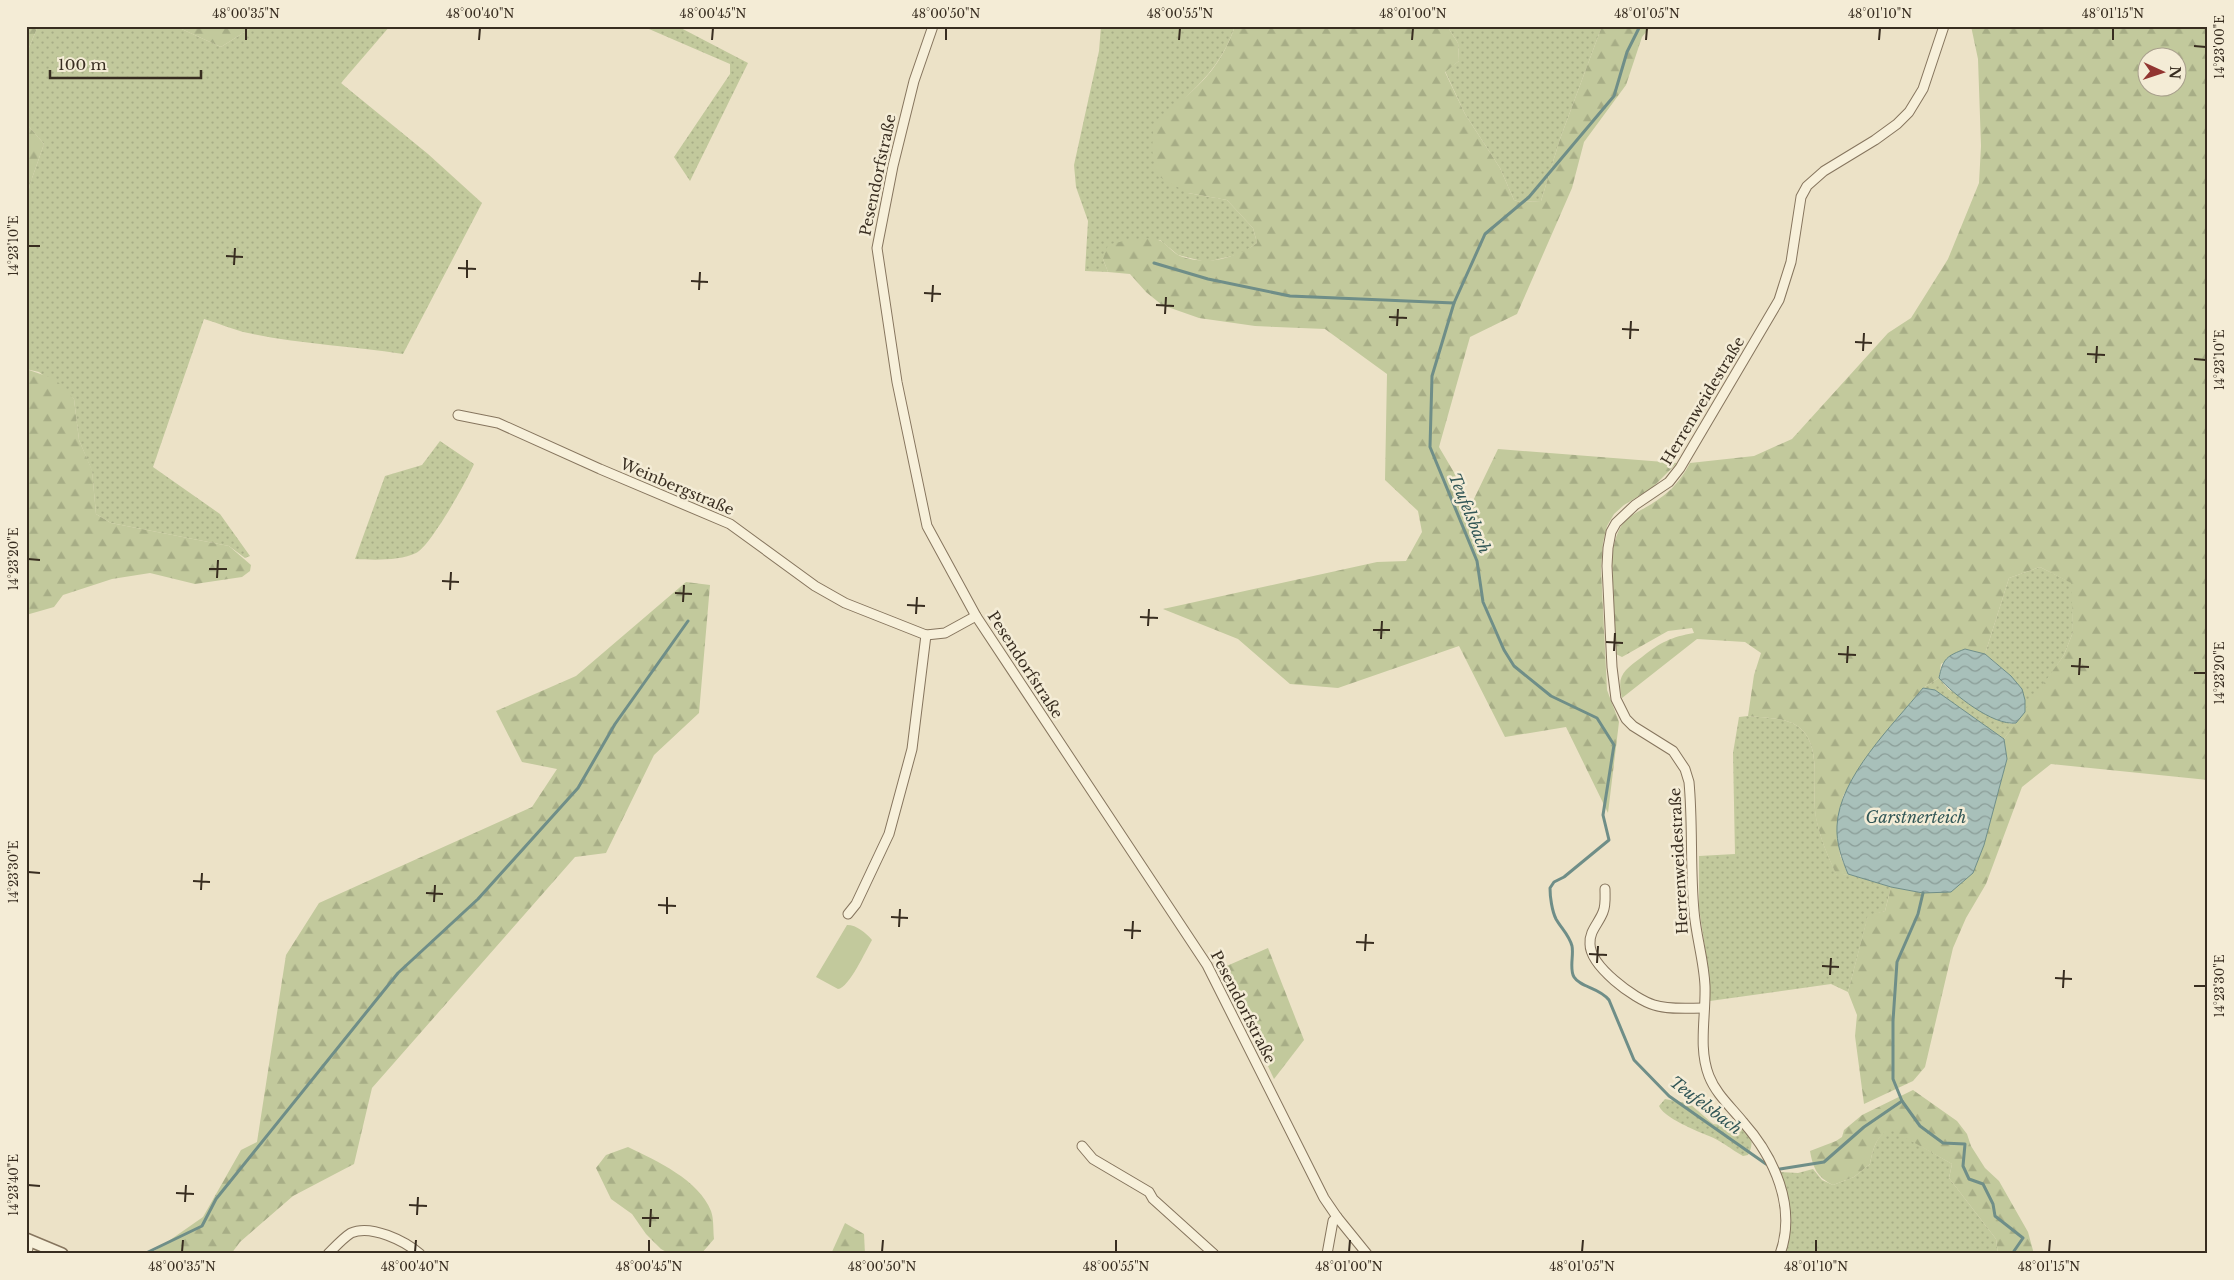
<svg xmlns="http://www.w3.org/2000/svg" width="2234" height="1280" font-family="'Libre Baskerville',serif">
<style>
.grass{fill:url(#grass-dots)}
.forest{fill:url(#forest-firs);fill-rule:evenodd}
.pitch{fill:#c2c99c}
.water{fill:url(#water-waves);stroke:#6f8e88}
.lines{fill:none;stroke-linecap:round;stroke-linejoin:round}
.stream{stroke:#6f8e88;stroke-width:3}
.minor-casing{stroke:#86755e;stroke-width:11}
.tertiary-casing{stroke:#86755e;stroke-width:14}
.minor{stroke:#f7f0da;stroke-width:9}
.tertiary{stroke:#f7f0da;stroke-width:11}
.ticks{fill:none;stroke:#382d20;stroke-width:2}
.labels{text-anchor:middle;stroke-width:5;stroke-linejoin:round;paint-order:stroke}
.street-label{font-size:15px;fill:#382d20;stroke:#f4ecd6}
.water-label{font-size:16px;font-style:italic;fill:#315656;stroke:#f4ecd6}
.neatline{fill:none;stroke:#382d20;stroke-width:2}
.ticks-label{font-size:12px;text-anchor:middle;fill:#382d20}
</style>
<defs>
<pattern id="grass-dots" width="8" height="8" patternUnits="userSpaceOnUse" patternTransform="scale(1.25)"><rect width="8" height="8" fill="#c2c99c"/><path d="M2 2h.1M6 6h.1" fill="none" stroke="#a7ad86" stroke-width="1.8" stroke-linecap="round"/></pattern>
<pattern id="forest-firs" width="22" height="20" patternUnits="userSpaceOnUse" patternTransform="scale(1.25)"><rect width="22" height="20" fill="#c2c99c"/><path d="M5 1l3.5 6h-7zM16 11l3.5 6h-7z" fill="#a7ad86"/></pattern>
<pattern id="water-waves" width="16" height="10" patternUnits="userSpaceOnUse" patternTransform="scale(1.25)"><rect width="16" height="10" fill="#a8c0ba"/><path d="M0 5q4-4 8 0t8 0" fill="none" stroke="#8a9c97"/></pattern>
</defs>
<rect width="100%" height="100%" fill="#ece2c7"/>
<g class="grass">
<path d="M38,26H175L221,47L254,26H390L341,83L428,154L482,203L403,354C351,346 299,344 248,333C233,330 219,323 204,319L153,467L220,514L250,556L245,558L229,546L111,523L96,514L92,471L79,440L74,399L39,372L26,369V204L30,184L44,144L26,123V55Z"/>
<path d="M642,26H677L748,63L690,181L674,157L730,74V64Z"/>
<path d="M1101,26H1235C1225,56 1208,77 1185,98L1188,193L1227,200L1253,228L1257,243L1241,254L1206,262L1178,255L1160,240L1103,259L1108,272L1085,271L1088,221L1076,187L1074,165L1099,51Z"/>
<path d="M1447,26H1602L1560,139L1541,201L1520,202L1514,200L1500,168L1465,114L1445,71L1459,61L1458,43Z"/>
<path d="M440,441L474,464C468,479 430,547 416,553C400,561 373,560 355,559L385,476L422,465Z"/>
<path d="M2040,567L2072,583L2073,632L2064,655L2025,712C2026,685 2004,670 1985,654L2009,578Z"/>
<path d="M1939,678L1948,689L2010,724L2016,723L2004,739L1935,690L1923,688Z"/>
<path d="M1748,716C1764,718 1787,717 1800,728C1823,747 1811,792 1816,817C1820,838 1828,857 1837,875L1848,874L1891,887L1885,911L1868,916L1848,992L1831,984L1710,1001V981L1699,908V856L1735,854L1733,753L1739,717Z"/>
<path d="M1665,1099L1690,1104L1713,1124L1721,1125L1733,1120C1748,1126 1757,1140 1748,1155L1743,1156C1732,1150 1720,1140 1709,1136C1697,1131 1664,1118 1659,1106Z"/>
<path d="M1890,1128L1952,1164L1949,1178L1996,1239L1998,1254H1783C1796,1226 1789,1199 1780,1172L1798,1173L1813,1169L1822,1180L1833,1185L1854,1177L1870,1164C1873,1149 1876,1136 1890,1128Z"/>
</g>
<g class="forest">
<path d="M26,26H38L26,55Z"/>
<path d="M175,26H254L221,47Z"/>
<path d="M1235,26H1447L1458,43L1459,61L1445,72L1465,114L1500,168L1514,200L1520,202L1541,201L1560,139L1602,26H1651L1642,37L1626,85L1584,142L1572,188L1517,314L1470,337L1439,447L1472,503L1498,449L1677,463L1652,488L1624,505L1614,514L1607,526L1603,542L1601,569L1607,690L1619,722L1608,813L1566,727L1505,737L1459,646L1338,688L1290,684L1238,639L1163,609L1377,562L1406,561L1422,532L1418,511L1385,480L1387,374L1325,329L1255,326L1199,318L1162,305L1146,292L1130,274L1108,272L1103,259L1108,245C1124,241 1140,236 1158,240C1166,242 1171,252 1180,256C1206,266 1234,259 1257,243L1253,228L1227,200L1188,193L1156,175L1152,149L1154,122C1192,93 1219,73 1235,26Z"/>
<path d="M1971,26H2208V780L2051,764L2022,787L1986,884L1966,918L1953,948L1925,1067L1913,1081L1864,1104L1855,1036L1857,1015L1848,992L1868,915L1885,911L1891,887L1923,893L1973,873L1984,845L2007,759L2004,739L2064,655L2073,632L2071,583L2040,567L2009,578L1985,654L1965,649L1941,664L1939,678L1923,688L1866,759L1843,796L1837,826L1840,855L1848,874L1837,876C1828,857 1820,838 1816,818C1811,792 1823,747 1800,728C1787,717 1764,718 1748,716L1754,675L1761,653L1745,642L1697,639L1622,698C1616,674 1625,670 1642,657C1661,642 1671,637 1694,633L1692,628L1668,631L1622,657L1616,654L1612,558C1618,511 1633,519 1663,496C1675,487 1683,476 1690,463L1754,456L1792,439L1888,333L1911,318L1948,259L1979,183L1981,146L1978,59ZM2146,58H2176V88H2146Z"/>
<path d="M26,123L44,144L30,184L26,204Z"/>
<path d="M26,369L55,379L74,399L79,440L92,470L96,514L111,523L229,546L251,565L250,571L242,577L195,584L150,573L112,579L63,595L54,607L26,615Z"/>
<path d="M686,582L710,585L699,713L654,755L606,853L575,857L372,1088L354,1164L293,1196L240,1242L231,1254H150L203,1217L241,1150L257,1142L286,955L319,903L532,807L557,769L522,762L496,711L576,676Z"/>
<path d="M1268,948L1304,1040L1274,1079L1222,968Z"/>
<path d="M1913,1090L1957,1121L1967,1134L1971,1146L1985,1168L1999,1181L2028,1232L2034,1254H1998L1996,1239L1949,1178L1952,1164L1890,1129C1876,1136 1873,1149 1870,1164L1854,1177L1833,1185C1817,1177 1813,1168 1810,1151L1836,1141L1842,1137L1844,1130L1862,1115Z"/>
<path d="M628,1147C657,1161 699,1180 711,1211C714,1219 713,1230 714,1239L701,1254H670L661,1249L646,1234L632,1214L611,1199L596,1168L606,1155Z"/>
<path d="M845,1223L864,1234L865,1254H831Z"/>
</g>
<path class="pitch" d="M847,925C857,925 866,933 872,940C866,950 849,988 838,989L816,977Z"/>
<g class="water">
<path d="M1965,649L1985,654L2011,676L2022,689L2025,700V712L2016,723C1993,726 1953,694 1939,678C1943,658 1947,656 1965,649Z"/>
<path d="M1923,688L1935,690L2004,739L2007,759L1984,845L1973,873L1951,892L1923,893L1891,887L1848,874C1842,859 1836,843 1837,826C1839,777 1893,725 1923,688Z"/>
</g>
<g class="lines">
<g class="stream">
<path d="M1640,26L1627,52L1614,96L1529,197L1485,234L1454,303L1432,376L1430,447L1477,561L1483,602L1504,650L1514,666L1551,696L1597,718L1614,745L1603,815L1609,840L1564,877L1554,882L1550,888C1550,897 1552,911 1556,919C1561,928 1569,935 1572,946C1574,955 1569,969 1574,977C1581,988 1599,987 1609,1000L1634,1060L1669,1096L1766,1164"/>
<path d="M1154,263L1208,279L1290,296L1454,303"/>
<path d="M1923,893L1918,914L1897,962L1893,1021V1079L1902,1101L1920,1126L1943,1143L1965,1144L1963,1166L1969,1179L1983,1184L1993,1204L1995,1216L2023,1238L2012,1254"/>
<path d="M1780,1169L1824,1162L1864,1127L1902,1101"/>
<path d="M144,1254L202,1226L216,1199L398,973L478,899L578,788L615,724L688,621"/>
</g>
<g class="minor-casing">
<g id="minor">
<path d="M933,26L914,81L893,166L877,248L897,382L927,526L976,616L1207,965L1324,1198L1337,1217L1367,1254"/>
<path d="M458,415L498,423L600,469L730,524L815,586L845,603L926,635L945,633L976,616"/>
<path d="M1605,889C1605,897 1606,905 1603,912C1599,923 1589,931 1590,944C1590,966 1634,999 1654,1005C1669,1010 1689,1008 1704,1008"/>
<path d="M848,914L856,904L889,834L912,749L926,635"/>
<path d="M1082,1146L1093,1159L1149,1192L1153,1199L1214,1254"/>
<path d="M27,1254L29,1240"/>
<path d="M328,1254C335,1247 343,1238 351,1233C371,1224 405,1241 420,1254"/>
<path d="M1327,1254L1333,1221L1337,1217"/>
<path d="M1780,1254C1797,1207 1774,1157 1743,1122C1731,1107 1716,1094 1709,1076C1698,1048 1706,1016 1705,986C1704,961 1696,936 1694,911C1690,868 1693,825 1689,782L1685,769L1673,751L1633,726L1626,719L1616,699L1612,667L1607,566L1608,548L1611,532L1616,523L1635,505L1669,482L1680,468L1779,300L1791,262L1801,197L1807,186L1824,171L1875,140L1897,124L1909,112L1923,89L1944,26"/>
</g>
</g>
<g class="tertiary-casing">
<path id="tertiary" d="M26,1239L62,1254"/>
</g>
<use href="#minor" class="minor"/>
<use href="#tertiary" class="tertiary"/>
</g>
<path class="ticks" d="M246,40V28M479,40L480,28M712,40L713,28M946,40V28M1179,40L1180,28M1412,40L1413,28M1646,40L1647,28M1879,40L1880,28M2113,40V28M2194,46L2206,47M28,246H40M226,256L243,257M234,265L235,248M458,268L476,269M467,278V260M691,281L708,282M699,290L700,272M924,293L941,294M932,302L933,285M1156,305L1174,306M1165,314L1166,297M1389,317L1407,318M1397,326L1398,309M1622,329L1639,330M1630,339L1631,321M1855,342L1872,343M1863,351L1864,333M2087,354L2105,355M2194,359L2206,360M2096,363L2097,346M28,559L40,560M209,569H227M217,578L218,560M442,581L459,582M450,590L451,572M675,593L692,594M683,602L684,585M907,605L925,606M916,614L917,597M1140,617L1158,618M1148,626L1149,609M1373,630H1390M1381,639L1382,621M1606,642L1623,643M1614,651L1615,633M1838,654L1856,655M1847,663L1848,646M2071,666L2089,667M2194,673H2206M2079,675L2080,658M28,872L40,873M193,881L210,882M201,890L202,873M426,893L443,894M434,902L435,885M658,905L676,906M667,914V897M891,917L908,918M899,927L900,909M1124,930L1141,931M1132,939L1133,921M1356,942L1374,943M1365,951L1366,934M1589,954L1607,955M1597,963L1598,946M1822,966L1839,967M1830,975L1831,958M2055,978L2072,979M2194,986H2206M2063,988L2064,970M28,1185L40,1186M176,1193L194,1194M185,1202L186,1185M409,1205L427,1206M417,1215L418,1197M642,1218H659M650,1227L651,1209M182,1252L183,1240M415,1252L416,1240M649,1252V1240M882,1252L883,1240M1116,1252V1240M1349,1252L1350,1240M1582,1252L1583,1240M1816,1252V1240M2049,1252L2050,1240"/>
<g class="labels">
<g class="street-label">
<text transform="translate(878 175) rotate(-78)" y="5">Pesendorfstraße</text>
<text transform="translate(1703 401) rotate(-59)" y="5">Herrenweidestraße</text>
<text transform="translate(677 487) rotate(23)" y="5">Weinbergstraße</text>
<text transform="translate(1025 665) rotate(57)" y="5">Pesendorfstraße</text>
<text transform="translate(1679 861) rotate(-93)" y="5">Herrenweidestraße</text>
<text transform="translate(1243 1007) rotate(63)" y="5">Pesendorfstraße</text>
</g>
<g class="water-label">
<text transform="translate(1470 513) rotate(68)" y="6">Teufelsbach</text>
<text x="1916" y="823">Garstnerteich</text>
<text transform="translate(1706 1105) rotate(37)" y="6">Teufelsbach</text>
</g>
</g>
<rect width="2234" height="1280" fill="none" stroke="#f4ecd6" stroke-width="55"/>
<g transform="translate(2162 72) rotate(93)"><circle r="24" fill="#f4ecd6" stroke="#a9a08d"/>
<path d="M0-4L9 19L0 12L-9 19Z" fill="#923531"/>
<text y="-8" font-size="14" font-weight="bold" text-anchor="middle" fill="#382d20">N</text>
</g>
<path d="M50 70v8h151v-8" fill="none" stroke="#382d20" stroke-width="2.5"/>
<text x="58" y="70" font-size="15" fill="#382d20" stroke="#f4ecd6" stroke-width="4" paint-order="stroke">100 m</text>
<rect x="28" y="28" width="2178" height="1224" class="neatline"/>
<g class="ticks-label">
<text x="246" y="18">48°00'35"N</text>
<text x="480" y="18">48°00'40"N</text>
<text x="713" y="18">48°00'45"N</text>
<text x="946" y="18">48°00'50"N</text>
<text x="1180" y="18">48°00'55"N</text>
<text x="1413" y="18">48°01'00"N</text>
<text x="1647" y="18">48°01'05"N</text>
<text x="1880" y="18">48°01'10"N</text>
<text x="2113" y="18">48°01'15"N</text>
<text transform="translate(2220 47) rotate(-90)" y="4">14°23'00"E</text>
<text transform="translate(14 246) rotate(-90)" y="4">14°23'10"E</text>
<text transform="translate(2220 360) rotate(-90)" y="4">14°23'10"E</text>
<text transform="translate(14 559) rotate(-90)" y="4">14°23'20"E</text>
<text transform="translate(2220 673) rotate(-90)" y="4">14°23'20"E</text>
<text transform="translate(14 872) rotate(-90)" y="4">14°23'30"E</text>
<text transform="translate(2220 986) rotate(-90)" y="4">14°23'30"E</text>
<text transform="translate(14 1185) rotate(-90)" y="4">14°23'40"E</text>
<text x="182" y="1271">48°00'35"N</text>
<text x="415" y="1271">48°00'40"N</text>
<text x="649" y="1271">48°00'45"N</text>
<text x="882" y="1271">48°00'50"N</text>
<text x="1116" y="1271">48°00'55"N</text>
<text x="1349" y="1271">48°01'00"N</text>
<text x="1582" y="1271">48°01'05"N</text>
<text x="1816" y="1271">48°01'10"N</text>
<text x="2049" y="1271">48°01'15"N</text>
</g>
</svg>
